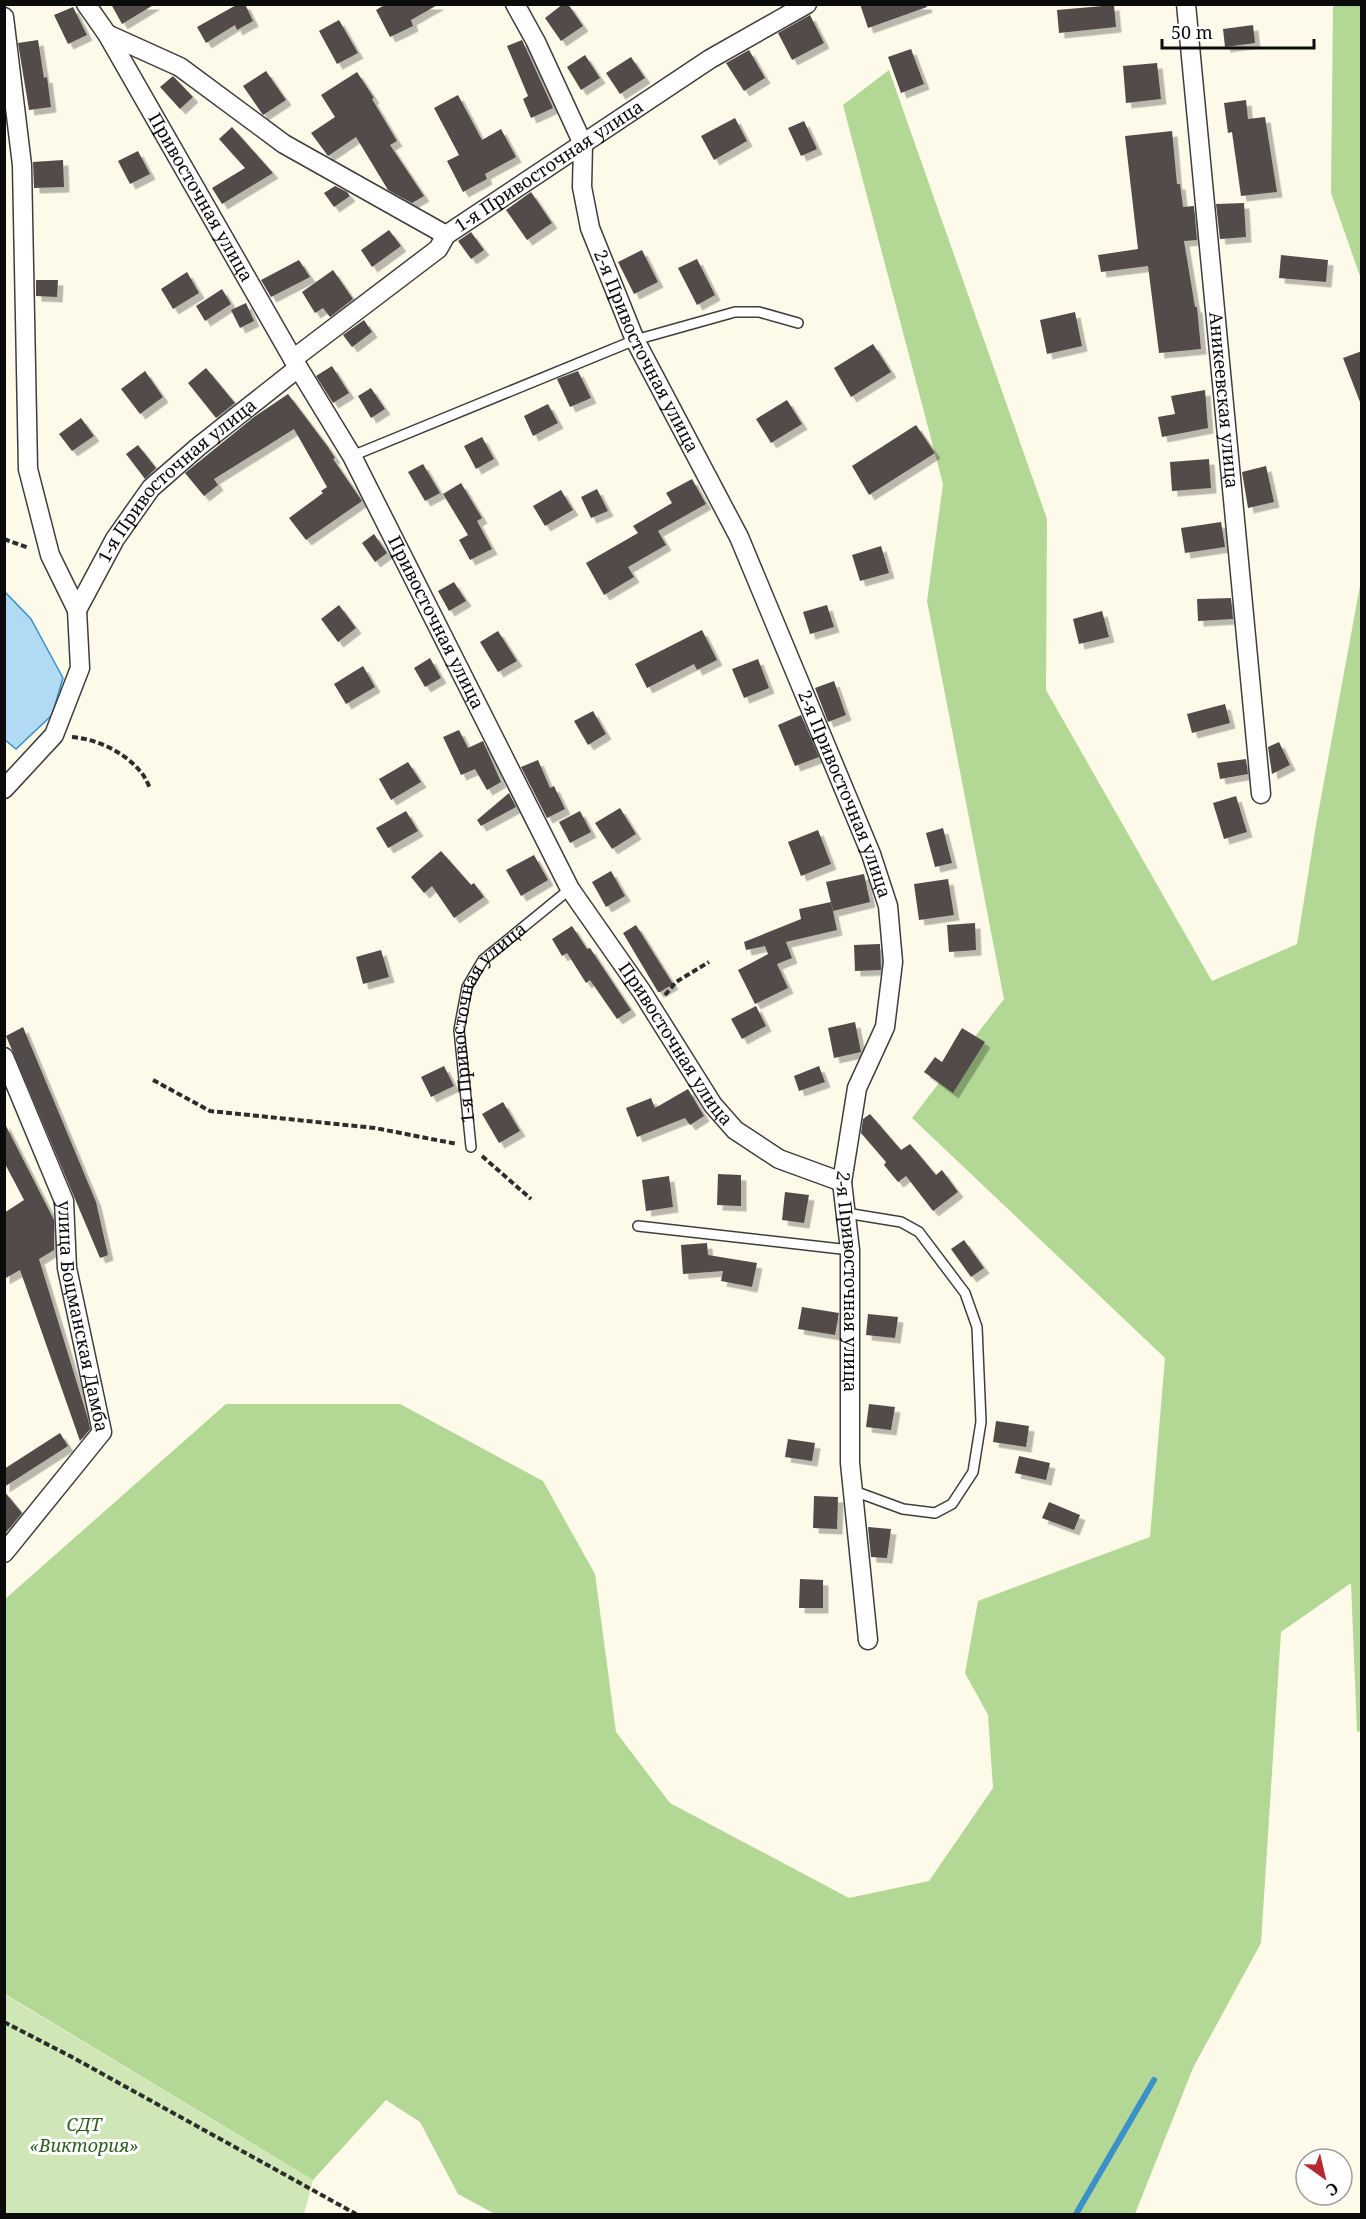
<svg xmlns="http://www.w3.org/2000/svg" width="1366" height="2219" font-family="'Noto Serif',serif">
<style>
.green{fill:#cfe7b6}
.forest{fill:#b3d795}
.water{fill:#b1dbf4;stroke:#3a90c8;stroke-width:1.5}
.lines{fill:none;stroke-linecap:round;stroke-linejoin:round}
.stream{stroke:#3a90c8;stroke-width:6}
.building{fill:#534c48;filter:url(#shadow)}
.lane-casing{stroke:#3e3e3e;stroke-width:12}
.street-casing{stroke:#3e3e3e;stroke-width:21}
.path{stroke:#2d2d2d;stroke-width:4;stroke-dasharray:6 3;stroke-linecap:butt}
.lane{stroke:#fff;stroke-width:9}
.street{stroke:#fff;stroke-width:18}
.labels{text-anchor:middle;stroke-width:6;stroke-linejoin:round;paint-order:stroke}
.street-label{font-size:18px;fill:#0b0b0b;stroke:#fff}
.park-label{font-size:18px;font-style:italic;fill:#2c601e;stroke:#fff}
</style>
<defs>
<filter id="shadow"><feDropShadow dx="5.5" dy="5.5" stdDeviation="0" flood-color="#0004"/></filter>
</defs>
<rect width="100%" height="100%" fill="#fefaea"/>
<path class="green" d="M4,1994L313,2180L304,2214H5Z"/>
<g class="forest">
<path d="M1333,5H1361V279L1331,193Z"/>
<path d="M889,70L1047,519L1046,690L1212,981L1297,944L1316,825L1361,580V1731L1357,1732L1351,1583L1281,1632L1261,1943L1193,2068L1135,2214H495L458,2194L420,2122L386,2100L313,2180L5,1994L4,1600L226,1404H400L543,1481L595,1574L616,1732L670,1803L849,1898L929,1881L993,1788L988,1715L965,1673L978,1601L1150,1537L1165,1358L912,1118L1004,999L927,601L943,484L843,105Z"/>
</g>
<path class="water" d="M5,592L31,619L63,678L52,715L16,749L5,740Z"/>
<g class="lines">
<path class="stream" d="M1076,2214L1154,2080"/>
</g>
<g class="building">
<path d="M111,4H155L122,24Z"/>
<path d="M238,4H245L253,21L237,30L235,25L206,43L197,27Z"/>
<path d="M386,4H439L411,20L413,26L390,37L376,10Z"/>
<path d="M563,4H568L583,26L561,41L545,18Z"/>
<path d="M860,4H926L927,7L868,28Z"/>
<path d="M1114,5L1116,27L1059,33L1057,10Z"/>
<path d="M73,7L87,35L68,44L54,15Z"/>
<path d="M810,15L824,43L792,60L778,33Z"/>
<path d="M339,20L358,53L337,64L319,31Z"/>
<path d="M1253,25L1255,43L1225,47L1223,29Z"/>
<path d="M38,40L44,78L47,77L51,107L29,110L18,43Z"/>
<path d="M522,40L553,108L531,118L523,99L528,96L507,46Z"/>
<path d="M911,49L924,84L901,93L888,57Z"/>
<path d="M749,50L765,78L744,91L726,63Z"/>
<path d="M585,55L600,78L581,90L567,67Z"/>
<path d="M631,57L645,78L620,94L606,73Z"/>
<path d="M1157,63L1161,99L1126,103L1123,66Z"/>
<path d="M266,71L286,100L263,115L243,86Z"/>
<path d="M357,72L374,98L372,99L397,141L390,145L424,196L412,203L388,190L356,137L328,156L311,133L335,117L321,95Z"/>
<path d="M173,76L193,97L180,109L160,87Z"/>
<path d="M458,95L482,140L501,129L516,157L485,174L487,179L463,192L447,161L459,155L434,108Z"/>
<path d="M1246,100L1248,119L1265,117L1277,192L1241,196L1232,132L1228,133L1224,103Z"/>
<path d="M735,118L747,141L714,160L701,136Z"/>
<path d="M804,121L817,149L801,156L788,128Z"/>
<path d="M232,127L273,173L222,204L212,188L245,168L219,139Z"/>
<path d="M1172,131L1177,184H1180L1183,207L1194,206L1197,240L1184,241L1195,307H1197L1201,349L1159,353L1148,266L1101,272L1098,255L1138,249L1125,136Z"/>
<path d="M138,151L150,174L130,184L118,161Z"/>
<path d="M63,160L64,187L34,188L33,162Z"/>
<path d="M335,186L347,192L350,196L334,207L324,193Z"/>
<path d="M531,192L552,223L527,240L506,210Z"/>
<path d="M1244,203L1246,237L1220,239L1216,204Z"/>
<path d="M389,230L401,246L372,267L361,250Z"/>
<path d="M471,232L484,250L471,259L458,241Z"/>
<path d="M642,250L658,282L634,294L618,262Z"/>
<path d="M1281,255L1328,260L1326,282L1279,278Z"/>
<path d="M697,259L715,295L697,305L678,268Z"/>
<path d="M299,260L310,277L271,297L261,280Z"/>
<path d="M333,270L353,299L330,317L323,308L315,313L302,292Z"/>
<path d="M187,272L199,293L173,309L161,289Z"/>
<path d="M36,280H58L57,297L36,296Z"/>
<path d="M222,289L231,304L205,321L196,306Z"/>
<path d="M246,303L254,321L240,328L231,310Z"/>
<path d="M1075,312L1082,346L1047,354L1040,320Z"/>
<path d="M364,320L372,332L352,347L343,335Z"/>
<path d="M873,344L891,372L851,397L834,368Z"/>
<path d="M1362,351V402H1360L1343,358Z"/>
<path d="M332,366L349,393L333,403L316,376Z"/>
<path d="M206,368L235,403L216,418L188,383Z"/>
<path d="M145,371L163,397L140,414L121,389Z"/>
<path d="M578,371L591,398L570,407L557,379Z"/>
<path d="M371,388L385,409L371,418L358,396Z"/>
<path d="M1205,390L1208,428L1162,437L1158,417L1175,414L1171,396Z"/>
<path d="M288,394L328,447L335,458L333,459L362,501L306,540L289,518L323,493L321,491L327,487L294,429L214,479L218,485L204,496L185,473L254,417Z"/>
<path d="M787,400L802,424L771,443L756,419Z"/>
<path d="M548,404L558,423L533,436L524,416Z"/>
<path d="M81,418L94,436L72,451L59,434Z"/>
<path d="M916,425L935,453L869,495L852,466Z"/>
<path d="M482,437L494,459L476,469L464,446Z"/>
<path d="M138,445L156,468L145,479L126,454Z"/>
<path d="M1209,459L1211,488L1172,491L1170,462Z"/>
<path d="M423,464L440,493L425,501L408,472Z"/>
<path d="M1266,466L1274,502L1248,508L1242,472Z"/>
<path d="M692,479L706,504L658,531L666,545L628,567L634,577L604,595L586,563L638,533L633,526L672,503L666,493Z"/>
<path d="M461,483L482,518L477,521L492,549L470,560L459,540L468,535L443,494Z"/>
<path d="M597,489L608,511L591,518L581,497Z"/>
<path d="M561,490L573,510L545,526L533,506Z"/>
<path d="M1221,522L1225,547L1185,553L1181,528Z"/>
<path d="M374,534L387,553L375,562L362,543Z"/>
<path d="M881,546L889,573L860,581L852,555Z"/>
<path d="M454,582L466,601L449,611L438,591Z"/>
<path d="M1231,598L1233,619L1198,621L1197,599Z"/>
<path d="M339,605L356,628L338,642L321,619Z"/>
<path d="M827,605L834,627L810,634L803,612Z"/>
<path d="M1102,611L1109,637L1079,644L1073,619Z"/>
<path d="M702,630L717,660L697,670L694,664L647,688L635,664Z"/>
<path d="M498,631L517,661L498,672L480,642Z"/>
<path d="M430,658L441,678L425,687L414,668Z"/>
<path d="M758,659L769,688L744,698L732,669Z"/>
<path d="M363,666L375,687L346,704L334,684Z"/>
<path d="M834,681L846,715L828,722L815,688Z"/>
<path d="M1225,704L1230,723L1192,733L1187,714Z"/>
<path d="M593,711L606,734L588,745L574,721Z"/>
<path d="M801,715L819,757L795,766L778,725Z"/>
<path d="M459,730L468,748L483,741L501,782L487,790L475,769L461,775L443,737Z"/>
<path d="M1279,742L1290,765L1272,774L1268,747Z"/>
<path d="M1246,759L1248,774L1220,779L1217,763Z"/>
<path d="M538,760L550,788L554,786L565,809L547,818L521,767Z"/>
<path d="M408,762L421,782L391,800L379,779Z"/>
<path d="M509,793L516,807L481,826L477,820Z"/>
<path d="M1236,796L1247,832L1224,839L1213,803Z"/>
<path d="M620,808L636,834L612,849L595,823Z"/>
<path d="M406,811L418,831L388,848L376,828Z"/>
<path d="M580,811L591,832L570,843L559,822Z"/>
<path d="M943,828L952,863L935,867L926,833Z"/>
<path d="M818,830L831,864L801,876L788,842Z"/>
<path d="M441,851L471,885L474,883L484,897L454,918L432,886L424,893L411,877Z"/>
<path d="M534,855L548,880L521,896L506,870Z"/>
<path d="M611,871L625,896L606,907L592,882Z"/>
<path d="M864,874L870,902L833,911L826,882Z"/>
<path d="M948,879L954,915L919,920L914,884Z"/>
<path d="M831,902L837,930L786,942L792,958L777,964L788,988L755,1004L738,970L768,954L765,946L746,950L744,942L801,919L799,909Z"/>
<path d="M975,923L976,950L949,952L947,925Z"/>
<path d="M636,925L673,984L660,992H658L623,933Z"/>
<path d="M572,926L587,949L590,948L631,1010L617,1019L590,980L586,983L567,953L562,956L552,939Z"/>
<path d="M880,944L881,970L855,971L854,945Z"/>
<path d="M381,950L389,977L363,984L356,957Z"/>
<path d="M756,1006L766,1026L742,1039L731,1019Z"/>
<path d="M855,1022L861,1052L834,1058L828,1028Z"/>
<path d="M23,1027L96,1202L108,1255L100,1258L6,1036Z"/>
<path d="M962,1028L985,1042L953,1093L924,1072L935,1057L942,1062Z"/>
<path d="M444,1066L454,1086L431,1097L421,1077Z"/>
<path d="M819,1066L825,1082L799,1091L794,1076Z"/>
<path d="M688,1089L704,1116L690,1125L685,1118L637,1137L626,1108L651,1098L655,1108Z"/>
<path d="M503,1102L520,1131L499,1143L482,1114Z"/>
<path d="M870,1114L901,1150L910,1144L936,1175L942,1170L958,1192L933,1211L906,1176L898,1182L884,1165L886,1162L861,1133L863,1119Z"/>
<path d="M4,1122L54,1220V1250L39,1259L88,1419L90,1429L80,1441L20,1270L4,1279V1213L24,1200L4,1162Z"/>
<path d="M718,1174L741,1175V1206L717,1205Z"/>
<path d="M669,1176L673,1207L646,1211L642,1180Z"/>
<path d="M785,1192L809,1195L804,1223L782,1220Z"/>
<path d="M964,1240L984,1268L971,1277L951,1249Z"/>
<path d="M707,1243L708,1255L757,1263L752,1287L721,1281L723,1271L683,1274L681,1245Z"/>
<path d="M802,1307L839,1313L835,1335L798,1329Z"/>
<path d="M868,1314L898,1317L895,1338L866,1335Z"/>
<path d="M869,1404L895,1407L891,1430L866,1427Z"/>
<path d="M996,1421L1029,1426L1026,1447L993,1442Z"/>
<path d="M60,1433L68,1446L4,1487V1469Z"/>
<path d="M788,1439L815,1443L812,1461L785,1457Z"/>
<path d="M1019,1456L1050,1463L1046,1480L1015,1473Z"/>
<path d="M4,1491L22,1513L4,1535Z"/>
<path d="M814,1496L838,1497L837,1529L813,1528Z"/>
<path d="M1049,1502L1080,1515L1074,1530L1042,1518Z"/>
<path d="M868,1527L891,1529L887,1558L871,1557Z"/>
<path d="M800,1579L823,1580V1608H799Z"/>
</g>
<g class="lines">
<g class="lane-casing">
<g id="lane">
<path d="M352,456L635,340L735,312H759L798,323"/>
<path id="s1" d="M471,1147L459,1030L467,987L483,960L570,889"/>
<path d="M846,1213L901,1222L919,1232L965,1293L977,1327L981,1422L973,1472L952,1504L935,1513L903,1509L854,1491"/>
<path d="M638,1226L850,1250"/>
</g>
</g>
<g class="street-casing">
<g id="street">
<path id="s2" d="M86,4L107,34L293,359L352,456L570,889L642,992L713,1105L735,1130L779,1159L842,1182"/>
<path id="s3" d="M515,4L536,42L583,144L582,187L590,228L635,340L739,537L871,854L888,906L893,962L885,1027L857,1088L842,1182L850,1250V1463L868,1640"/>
<path id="s4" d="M1186,4L1261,794"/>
<path d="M4,17L22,165L28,469L50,555L77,610L80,668L54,735L4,789"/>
<path d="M107,34L180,67L284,144L446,235"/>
<path id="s5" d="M293,359L438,249L446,235L710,59L807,4"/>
<path id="s6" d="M77,610L115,539L151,488L198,447L298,368"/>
<path id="s7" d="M4,1057L64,1201L67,1268L102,1432L4,1553"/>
</g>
</g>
<g class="path">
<path d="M4,539L29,548"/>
<path d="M72,737C97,739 124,752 140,771C144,775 147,782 150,788"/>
<path d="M665,995L676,982L709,962"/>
<path d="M153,1080L210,1111L375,1128L457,1144"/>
<path d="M482,1156L531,1199"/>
<path d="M4,2022L70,2056L356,2214"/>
</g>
<use href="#lane" class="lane"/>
<use href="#street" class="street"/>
</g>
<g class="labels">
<g class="street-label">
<text dy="6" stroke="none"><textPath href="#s5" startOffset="322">1-я Привосточная улица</textPath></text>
<text dy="6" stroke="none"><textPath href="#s2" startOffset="225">Привосточная улица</textPath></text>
<text dy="6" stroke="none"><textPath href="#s3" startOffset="376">2-я Привосточная улица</textPath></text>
<text dy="6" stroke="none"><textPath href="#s4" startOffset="398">Аникеевская улица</textPath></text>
<text dy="6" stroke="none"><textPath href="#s6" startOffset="166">1-я Привосточная улица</textPath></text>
<text dy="6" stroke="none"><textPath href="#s2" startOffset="711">Привосточная улица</textPath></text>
<text dy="6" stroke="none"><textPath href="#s3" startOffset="862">2-я Привосточная улица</textPath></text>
<text dy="6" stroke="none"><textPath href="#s1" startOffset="135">1-я Привосточная улица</textPath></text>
<text dy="6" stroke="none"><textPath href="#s2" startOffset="1197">Привосточная улица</textPath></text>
<text dy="6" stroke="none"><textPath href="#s3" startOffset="1366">2-я Привосточная улица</textPath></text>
<text dy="6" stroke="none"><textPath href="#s7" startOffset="273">улица Боцманская Дамба</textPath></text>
</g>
<g class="park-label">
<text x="84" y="2131">СДТ<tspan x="84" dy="21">«Виктория»</tspan></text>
</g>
</g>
<rect width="1366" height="2219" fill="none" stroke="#0b0b0b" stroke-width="12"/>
<g transform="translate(1324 2177) rotate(146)"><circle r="28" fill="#ffffff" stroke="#9d9d9d" stroke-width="1.5"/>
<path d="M0-4.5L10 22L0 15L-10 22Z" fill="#b62930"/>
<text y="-9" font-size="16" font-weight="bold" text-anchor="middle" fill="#0b0b0b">С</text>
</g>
<path d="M1162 39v9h152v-9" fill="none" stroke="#0b0b0b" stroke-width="3"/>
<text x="1171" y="39" font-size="18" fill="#0b0b0b" stroke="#ffffff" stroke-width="4.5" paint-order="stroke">50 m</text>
</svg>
